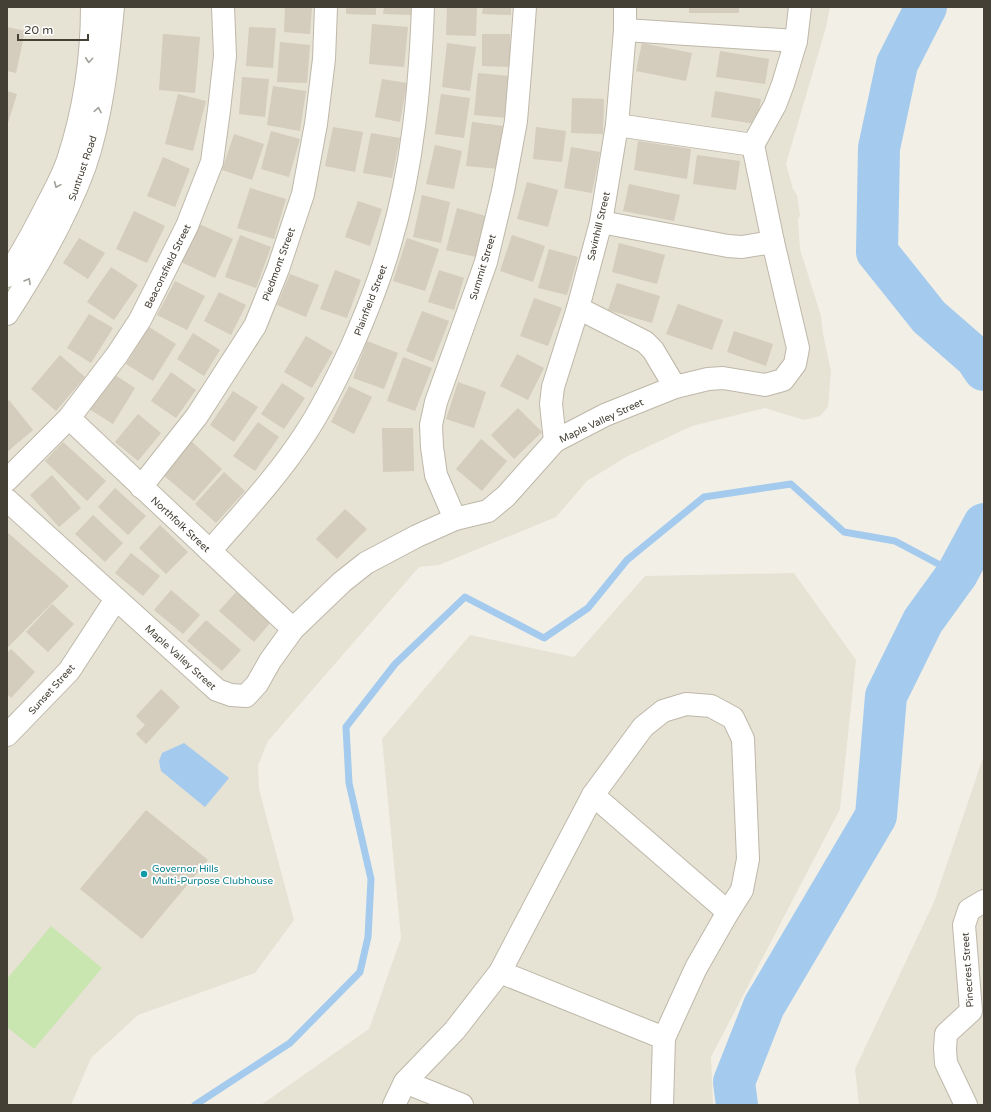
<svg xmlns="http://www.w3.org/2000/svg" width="991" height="1112" font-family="'Varela Round',sans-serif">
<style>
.residential{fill:#e6e2d4}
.green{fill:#cae6b0}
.water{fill:#a4caee}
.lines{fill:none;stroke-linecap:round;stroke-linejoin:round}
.stream{stroke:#a4caee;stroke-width:7}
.river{stroke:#a4caee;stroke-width:42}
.building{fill:#d4ccbc}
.minor-casing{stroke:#beb8a9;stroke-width:24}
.minor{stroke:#fff;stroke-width:22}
.oneway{stroke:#a2a09a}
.culture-dot{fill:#0f9aa8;stroke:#fff;stroke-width:1.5}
.labels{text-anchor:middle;stroke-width:3.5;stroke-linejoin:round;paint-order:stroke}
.street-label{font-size:10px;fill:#454036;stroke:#fff}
.culture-label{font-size:10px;fill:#0d838f;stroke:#fff;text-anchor:start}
</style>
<rect width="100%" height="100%" fill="#f2f0e6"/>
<g class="residential">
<path d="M7,7H830L826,27L786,164L793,189L797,195L800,215L798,220L800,249L821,316L823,334L831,371L828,407L820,416L804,420L765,408L692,426L626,457L587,481L556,517L439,565L419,567L268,741L258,765L259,789L294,920L255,973L138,1015L91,1058L71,1105H7Z"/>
<path d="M794,573L856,660L840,809L711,1057L713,1105H261L369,1029L401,938L382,739L470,635L574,657L645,576Z"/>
<path d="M984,755V1105H859L855,1069L934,902Z"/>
</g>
<path class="green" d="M51,926L102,968L34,1049L7,1027V979Z"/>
<path class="water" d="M184,743L229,778L205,807L161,771L159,761L162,753Z"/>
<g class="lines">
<path class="stream" d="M195,1105L290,1043L360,972L368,937L371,879L349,783L346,727L395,664L465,597L544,638L588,608L627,560L704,497L791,484L844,532L895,541L957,574"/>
<g class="river">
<path d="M926,7L897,64L879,148L877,252L929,317L976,358L984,370"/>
<path d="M737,1105L734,1082L764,1006L876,816L886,696L923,621L957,574L984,524"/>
</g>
</g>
<g class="building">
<path d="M285,7H312L310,34L284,32Z"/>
<path d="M346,7H376V15L346,14Z"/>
<path d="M384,7H412L411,15L383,14Z"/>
<path d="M447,7H477L476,36L446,35Z"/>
<path d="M483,7H511V15L482,14Z"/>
<rect x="689" y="7" width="50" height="6"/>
<path d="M372,24L408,27L404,67L369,64Z"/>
<path d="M7,27L25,31L16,73L7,71Z"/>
<path d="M249,27L276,28L273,68L246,66Z"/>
<path d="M163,34L200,37L195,93L159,90Z"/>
<path d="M482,34H510V67L482,66Z"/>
<path d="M280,42L310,45L307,83L277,82Z"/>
<path d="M447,43L476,47L470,91L442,87Z"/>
<path d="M642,43L692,53L686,81L636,71Z"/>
<path d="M720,51L769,59L765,84L716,77Z"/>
<path d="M478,73L511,76L507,118L474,115Z"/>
<path d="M242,77L269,79L265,117L239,114Z"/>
<path d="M382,79L407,83L400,122L375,117Z"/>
<path d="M273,86L306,91L300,131L267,125Z"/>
<path d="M7,91L17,94L7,126Z"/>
<path d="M715,91L761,99L756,124L711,117Z"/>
<path d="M178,94L206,101L193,151L165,144Z"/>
<path d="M441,94L470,98L464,138L435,134Z"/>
<path d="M572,98L604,99L603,134L571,133Z"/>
<path d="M472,122L504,126L499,169L466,166Z"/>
<path d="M333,127L363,132L355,172L325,166Z"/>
<path d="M536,127L566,131L562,162L533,159Z"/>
<path d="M271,131L300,139L289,177L261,169Z"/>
<path d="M371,133L400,138L392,178L363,173Z"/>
<path d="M234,134L264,144L252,180L222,170Z"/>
<path d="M638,141L691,149L687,179L634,170Z"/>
<path d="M435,145L462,151L454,189L426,184Z"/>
<path d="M571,147L600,152L592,193L564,188Z"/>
<path d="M697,155L740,161L736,190L693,184Z"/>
<path d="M163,157L190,169L175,207L147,196Z"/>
<path d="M527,182L558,190L548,227L517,219Z"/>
<path d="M629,184L680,195L674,221L623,211Z"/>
<path d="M250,188L286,199L274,239L237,228Z"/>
<path d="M422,195L450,202L441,243L413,237Z"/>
<path d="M358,201L382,209L370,246L345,237Z"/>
<path d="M457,208L486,216L476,257L446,250Z"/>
<path d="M134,211L165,226L147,263L116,249Z"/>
<path d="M199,224L233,239L215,278L181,262Z"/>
<path d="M240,235L271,247L256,288L225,277Z"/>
<path d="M512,235L545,246L533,282L500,271Z"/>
<path d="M79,238L105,253L88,279L63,263Z"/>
<path d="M407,238L439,249L425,291L393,281Z"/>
<path d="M619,243L665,255L657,284L612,272Z"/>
<path d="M549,249L578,257L567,295L538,288Z"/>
<path d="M111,267L138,285L114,320L87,302Z"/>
<path d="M335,270L361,280L347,318L320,309Z"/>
<path d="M439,270L464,278L454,310L428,302Z"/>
<path d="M290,274L319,285L306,317L277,305Z"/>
<path d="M175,281L205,296L187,330L157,315Z"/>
<path d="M617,283L660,296L652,323L608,310Z"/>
<path d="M219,292L246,305L231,335L204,321Z"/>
<path d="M534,298L562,308L548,346L520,336Z"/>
<path d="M678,304L723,320L712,350L666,334Z"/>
<path d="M422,311L449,321L433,362L406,351Z"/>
<path d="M89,314L113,328L91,363L67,348Z"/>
<path d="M149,327L176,344L153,381L126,364Z"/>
<path d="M734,331L773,344L766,366L727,352Z"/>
<path d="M193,333L220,350L204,376L177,359Z"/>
<path d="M306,336L333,352L312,388L284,372Z"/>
<path d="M367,341L398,353L384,389L353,378Z"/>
<path d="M517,354L544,368L528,400L500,386Z"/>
<path d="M60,355L85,377L56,411L31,389Z"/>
<path d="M403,357L432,368L415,411L387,401Z"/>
<path d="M109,371L135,388L113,424L86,407Z"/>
<path d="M171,372L196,390L176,418L151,401Z"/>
<path d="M458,382L486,392L474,428L446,419Z"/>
<path d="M282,383L305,398L284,429L261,414Z"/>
<path d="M349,386L372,397L354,434L331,422Z"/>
<path d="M233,391L258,407L234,442L210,425Z"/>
<path d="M9,400L33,430L7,452V402Z"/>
<path d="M518,408L542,432L514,459L491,435Z"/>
<path d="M138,414L161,433L138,461L115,442Z"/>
<path d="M258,422L279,437L255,471L233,456Z"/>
<path d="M382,428H413L414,471L383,472Z"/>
<path d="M481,439L507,461L482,491L456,469Z"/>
<path d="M191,441L222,469L194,501L162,474Z"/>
<path d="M63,442L106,481L87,501L45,461Z"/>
<path d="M224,472L245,491L216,523L195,504Z"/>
<path d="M52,475L81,508L59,527L30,495Z"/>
<path d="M115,488L146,516L128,535L98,507Z"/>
<path d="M345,509L367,529L337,559L316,539Z"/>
<path d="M93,515L123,543L105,562L75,534Z"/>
<path d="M160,525L188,552L166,574L139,548Z"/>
<path d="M7,532L69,586L7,648Z"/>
<path d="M131,553L160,576L143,596L115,573Z"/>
<path d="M171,590L200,615L183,634L154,610Z"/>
<path d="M236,592L271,622L254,642L219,611Z"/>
<path d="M52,604L74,624L48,652L26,632Z"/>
<path d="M206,620L241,650L222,671L187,641Z"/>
<path d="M11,649L35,672L11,698L7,694V653Z"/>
<path d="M161,689L180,707L146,744L136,734L145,725L136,716Z"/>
<path d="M146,810L208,860L142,939L80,889Z"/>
</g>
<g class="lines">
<g class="minor-casing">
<g id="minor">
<path d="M625,30L796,41"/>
<path d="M617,125L753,145"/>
<path d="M601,222L728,246L742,247L773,242"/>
<path d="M7,276C22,253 35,229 47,205C55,190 63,175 68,160C84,111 92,59 92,7"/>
<path d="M578,308L645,342L653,350L675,387"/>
<path d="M7,314C37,268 66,218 85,166C102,116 108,59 113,7"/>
<path d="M69,418L293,629"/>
<path d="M555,441L551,404L553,387L578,308L601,222L617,125L625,30V7"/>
<path d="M7,480L69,418L117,355L140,320L187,226L212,162L219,110L225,56L223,7"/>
<path d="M141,487L197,416L255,326L278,269L303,194L316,124L324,59L326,7"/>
<path d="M7,500L217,690L231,695L246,696L257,684L270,661L293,629L342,582L366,563L417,536L455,519L488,511L506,496L555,441L605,415L675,387L708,379L723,378L765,385L783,380L795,364L798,348L773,242L753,145L775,105L783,84L796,41L800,7"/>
<path d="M455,519L436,475L432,447L431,425L436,402L486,262L503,191L516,121L521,60L525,7"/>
<path d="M210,551C243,513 278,476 305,434C323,407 337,378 351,348C366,314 380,279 390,244C413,167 420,86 423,7"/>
<path d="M7,735L69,671L116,599"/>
<path d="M593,795L728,912"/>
<path d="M500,972L664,1038"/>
<path d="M405,1082L462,1105"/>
<path d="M394,1105L405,1082L455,1030L500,972L593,795L643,727L663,711L686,704L711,706L733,718L743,739L748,859L742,890L728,912L696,968L664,1038L662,1105"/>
<path d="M966,1105L946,1063L945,1049L946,1034L971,1011L964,925L969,910L984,901"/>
</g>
</g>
<use href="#minor" class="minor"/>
</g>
<defs><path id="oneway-chevron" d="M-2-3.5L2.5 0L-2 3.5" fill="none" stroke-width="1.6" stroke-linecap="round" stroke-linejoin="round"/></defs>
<g class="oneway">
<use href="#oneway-chevron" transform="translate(89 60) rotate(95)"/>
<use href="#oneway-chevron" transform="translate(98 110) rotate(-79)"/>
<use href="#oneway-chevron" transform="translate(57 185) rotate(114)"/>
<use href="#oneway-chevron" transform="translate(28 281) rotate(-60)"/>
</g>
<circle class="culture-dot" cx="144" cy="874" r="4"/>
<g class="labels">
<g class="street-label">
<text transform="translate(82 168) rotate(-71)" y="4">Suntrust Road</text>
<text transform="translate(598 226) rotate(-77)" y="4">Savinhill Street</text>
<text transform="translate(278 264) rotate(-70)" y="4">Piedmont Street</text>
<text transform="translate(167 266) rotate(-64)" y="4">Beaconsfield Street</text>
<text transform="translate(482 267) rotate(-73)" y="4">Summit Street</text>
<text transform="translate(370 300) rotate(-69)" y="4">Plainfield Street</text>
<text transform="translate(601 420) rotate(-25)" y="4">Maple Valley Street</text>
<text transform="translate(181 524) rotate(43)" y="4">Northfolk Street</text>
<text transform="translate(181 657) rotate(42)" y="4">Maple Valley Street</text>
<text transform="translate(51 689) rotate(-48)" y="4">Sunset Street</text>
<text transform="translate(967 970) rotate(-94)" y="4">Pinecrest Street</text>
</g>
<g class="culture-label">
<text x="152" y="872">Governor Hills<tspan x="152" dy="12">Multi-Purpose Clubhouse</tspan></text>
</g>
</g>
<rect width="991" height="1112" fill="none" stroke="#454036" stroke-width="16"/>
<path d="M18 34v6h70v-6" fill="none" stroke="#454036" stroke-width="2"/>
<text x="24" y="34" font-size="12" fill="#454036" stroke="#ffffff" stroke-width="3" paint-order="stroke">20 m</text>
</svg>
